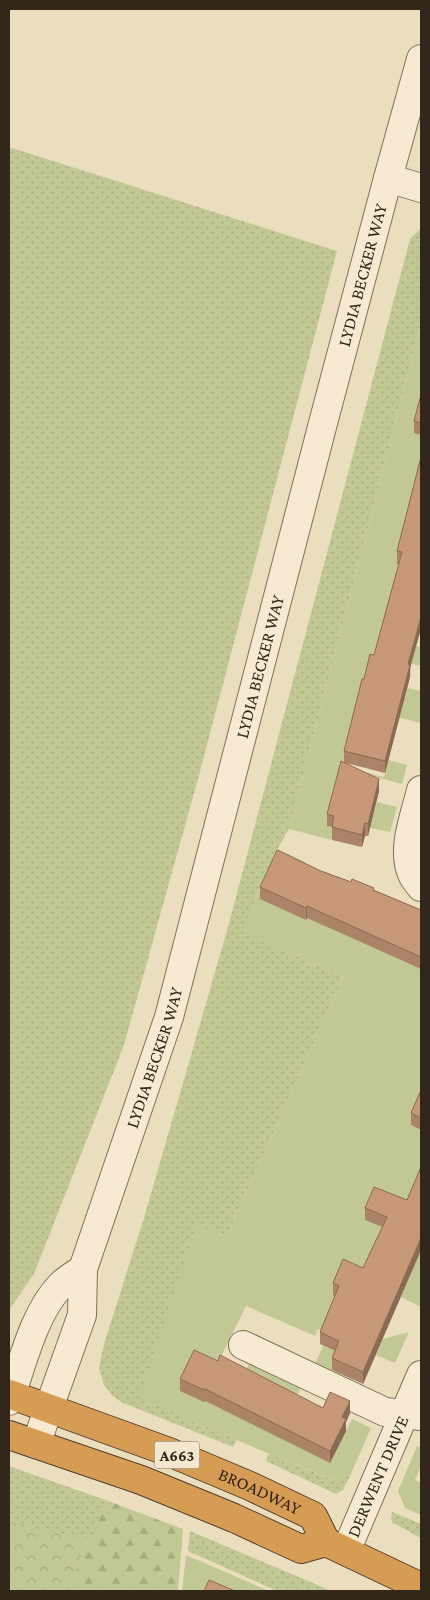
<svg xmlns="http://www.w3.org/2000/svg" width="430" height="1600" font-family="'Crimson Pro',serif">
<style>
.grass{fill:url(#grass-dots)}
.forest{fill:url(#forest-firs)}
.park{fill:url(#park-crowns)}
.garden{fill:#c2c894}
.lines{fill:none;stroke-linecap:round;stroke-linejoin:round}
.minor-casing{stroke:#826f59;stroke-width:30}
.highway-casing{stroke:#503d2d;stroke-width:30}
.minor{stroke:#f6ebd2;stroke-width:28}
.highway{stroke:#d79c53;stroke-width:28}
.wall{fill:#ab8366}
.shaded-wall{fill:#8b6a53}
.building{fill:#c79877;stroke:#8b6a53}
.labels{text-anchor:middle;stroke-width:4;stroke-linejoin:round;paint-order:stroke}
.shield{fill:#f3e8ce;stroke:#6d6151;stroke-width:1}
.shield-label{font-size:16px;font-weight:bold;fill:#33271c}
.street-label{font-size:18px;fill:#33271c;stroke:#f3e8ce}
</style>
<defs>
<pattern id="grass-dots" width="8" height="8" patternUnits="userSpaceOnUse" patternTransform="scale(1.25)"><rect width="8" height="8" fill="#c2c894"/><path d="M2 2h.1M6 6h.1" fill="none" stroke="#a7ac7f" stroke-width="1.8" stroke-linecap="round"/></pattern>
<pattern id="forest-firs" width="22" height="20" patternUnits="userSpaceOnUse" patternTransform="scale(1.25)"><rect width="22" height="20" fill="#c2c894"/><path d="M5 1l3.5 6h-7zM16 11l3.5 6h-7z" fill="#a7ac7f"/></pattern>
<pattern id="park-crowns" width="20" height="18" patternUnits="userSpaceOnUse" patternTransform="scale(1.25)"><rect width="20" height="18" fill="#c2c894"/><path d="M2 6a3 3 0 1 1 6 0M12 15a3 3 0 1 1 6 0" fill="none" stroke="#a7ac7f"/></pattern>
</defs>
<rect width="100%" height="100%" fill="#ebdebf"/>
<g class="grass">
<path d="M9,147L337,251L198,779L124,1045L34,1274L9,1310Z"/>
<path d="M421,228V324L289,829L274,855L255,900L254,906L241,931L343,977L227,1236L197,1225L205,1426L237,1440L233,1447L121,1402L112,1395L104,1385L99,1368L104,1344L144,1218L228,927L410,239Z"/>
<path d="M269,1454L334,1480L350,1476L343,1490L336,1494L266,1461Z"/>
<path d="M9,1466L108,1501L87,1539L70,1591L9,1552Z"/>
<path d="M392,1512L421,1524V1538L393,1523L391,1519Z"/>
<path d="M190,1531L327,1589L328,1591H277L188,1551Z"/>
</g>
<path class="forest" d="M108,1501L183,1529L178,1591H70L87,1539Z"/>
<path class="park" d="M9,1522L87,1539L70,1591H9Z"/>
<g class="garden">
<path d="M421,324V470L397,563L404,565L416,646L421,647V666L375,654L405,698L407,688L421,691V719L420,723L398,717L362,691L343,767L384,777L388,760L407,765L402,784L341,768L374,814L377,802L397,807L390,832L370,828L373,816L327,826L334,828L332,840L289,829Z"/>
<path d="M278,849L305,862L300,873L306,920L311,909L327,927L419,968L421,964V1102L411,1125L421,1130V1180L412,1202L366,1220L397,1234L356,1306L359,1311L331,1371L336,1373L334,1379L313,1369L323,1346L334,1351L340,1339L318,1329L315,1336L246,1306L214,1371L219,1369L230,1373L214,1406L221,1409L240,1382L253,1356L304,1381L277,1436L330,1462L352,1419L371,1428L350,1476L335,1480L269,1454L140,1398L197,1224L227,1236L343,977L240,931L254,906L255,900Z"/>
<path d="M421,1250V1307L401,1297Z"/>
<path d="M409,1332L395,1363L376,1355L383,1339Z"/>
<path d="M417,1446L421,1448V1466L415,1480L421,1483V1515L405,1508L398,1491Z"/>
<path d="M186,1555L269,1591H182Z"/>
</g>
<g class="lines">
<g class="minor-casing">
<g id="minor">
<path d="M388,178L421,188"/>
<path d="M421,790C415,816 401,848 412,874C414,879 418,883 421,887"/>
<path d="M243,1345L385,1412L421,1416"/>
<path d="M9,1401C22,1365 34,1312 61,1285C67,1279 76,1274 83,1269"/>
<path id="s1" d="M36,1444L82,1315L83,1269L169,1017L322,427L388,178L421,59"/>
<path id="s2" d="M346,1551L421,1375"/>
</g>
</g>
<g class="highway-casing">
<g id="highway">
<path id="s3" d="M9,1394L169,1452L250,1486L313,1516L326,1542"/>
<path d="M9,1435L141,1480L234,1518L301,1549L326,1542L421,1587"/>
</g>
</g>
<use href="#minor" class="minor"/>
<use href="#highway" class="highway"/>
</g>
<g class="wall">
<path d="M421,398V435L414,433V421Z"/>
<path d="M421,457L410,677L385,773L346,763L379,791L368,836H365L362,847L332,840V827L327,826V814L344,763V751L364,679L374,655L399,564H397V551Z"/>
<path d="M321,871L374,890L421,910V969L307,918L306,920L260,899V887Z"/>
<path d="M421,1090V1130L411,1125V1113Z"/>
<path d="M421,1167V1250L363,1384L332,1370V1358L335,1351L320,1344V1332L335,1297L333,1295V1283L363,1268L382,1227L365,1220V1208L407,1200Z"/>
<path d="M180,1379L350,1413L346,1422V1431L330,1463L205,1401L204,1402L180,1391Z"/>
<path d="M421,1482V1498L420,1497V1486Z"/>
</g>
<g class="shaded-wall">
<path d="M421,617V629L410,668V677L385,773V761L408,664Z"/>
<path d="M379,779V791L368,836V824Z"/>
<path d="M365,823V836L362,847V835Z"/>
<path d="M307,906V918L306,920V908Z"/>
<path d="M421,1238V1250L363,1384V1372Z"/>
<path d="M350,1401V1413L346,1422V1431L330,1463V1451L342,1417Z"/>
</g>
<g class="building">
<path d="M420,398H421V423L414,421Z"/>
<path d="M421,457V617L408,664L410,665L385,761L344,751L362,679H364L370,654L374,655L402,552L397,551Z"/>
<path d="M341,761L379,779L368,824L365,823L362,835L332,827L334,816L327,814Z"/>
<path d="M277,850L321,871L351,882L352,879L374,888L373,890L421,910V957L307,906L306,908L260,887Z"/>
<path d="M421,1090V1118L411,1113Z"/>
<path d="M421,1167V1238L363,1372L332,1358L339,1341L320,1332L339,1286L333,1283L343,1259L363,1268L387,1217L365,1208L374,1187L407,1200Z"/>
<path d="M194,1350L218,1361L220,1355L323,1408L330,1392L350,1401L342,1417L346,1419L330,1451L205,1389L204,1390L180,1379Z"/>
<path d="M209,1580L235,1591H204Z"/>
</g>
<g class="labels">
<rect class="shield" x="154.5" y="1441.5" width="45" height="27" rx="4"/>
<g class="shield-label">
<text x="177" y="1461">A663</text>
</g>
<g class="street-label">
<text dy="6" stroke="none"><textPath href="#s1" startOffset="1216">LYDIA BECKER WAY</textPath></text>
<text dy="6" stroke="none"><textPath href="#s1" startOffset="811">LYDIA BECKER WAY</textPath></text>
<text dy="6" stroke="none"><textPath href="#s1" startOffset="406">LYDIA BECKER WAY</textPath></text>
<text dy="6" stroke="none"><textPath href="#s2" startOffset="81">DERWENT DRIVE</textPath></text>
<text dy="6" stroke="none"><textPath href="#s3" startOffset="269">BROADWAY</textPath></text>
</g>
</g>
<rect width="430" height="1600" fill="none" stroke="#33271c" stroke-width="20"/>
</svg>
